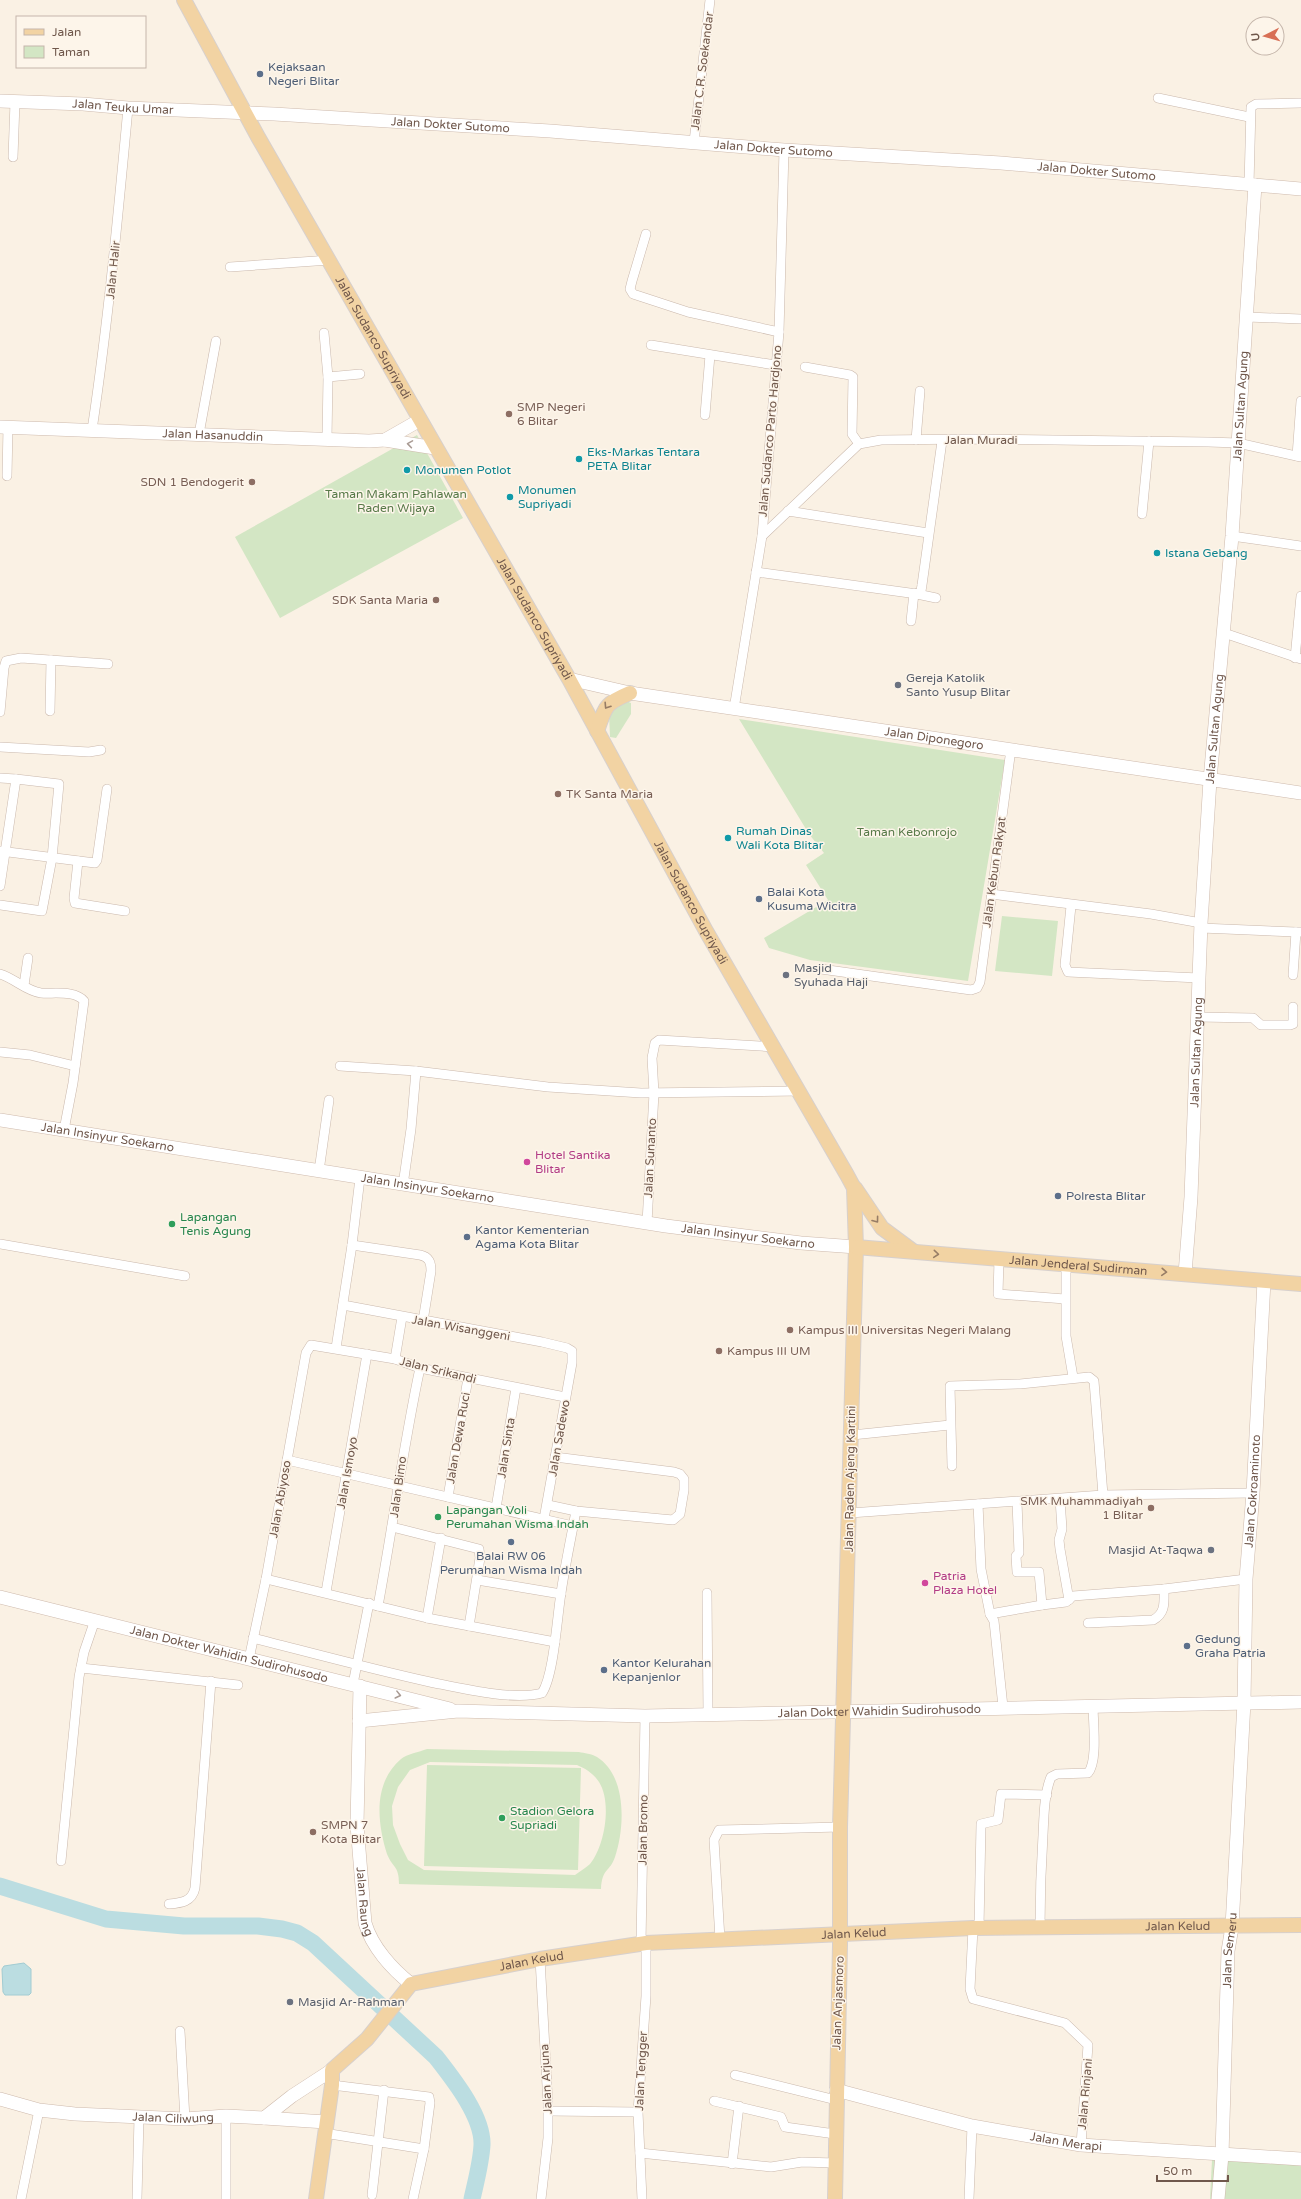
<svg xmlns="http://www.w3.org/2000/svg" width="1301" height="2199" font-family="'Varela Round',sans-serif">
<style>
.green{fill:#d3e6c4;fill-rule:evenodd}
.water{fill:#bbdde1;stroke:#a2ccd2}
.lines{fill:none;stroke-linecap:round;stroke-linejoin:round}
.river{stroke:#bbdde1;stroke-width:17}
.street-casing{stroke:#cab8ac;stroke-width:10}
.secondary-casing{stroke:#cebaad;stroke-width:14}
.primary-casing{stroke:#d7d0cd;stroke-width:16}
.street{stroke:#fff;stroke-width:9}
.secondary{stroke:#fff;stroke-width:13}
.primary{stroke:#f2d3a3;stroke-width:14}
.oneway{stroke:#a99b94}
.oneway2{stroke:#977d66}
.service-dot{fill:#5c6f8a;stroke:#fdf5ea;stroke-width:1.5}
.education-dot{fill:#8d6e63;stroke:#fdf5ea;stroke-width:1.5}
.culture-dot{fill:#0f9aa8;stroke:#fdf5ea;stroke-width:1.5}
.worship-dot{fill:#6b7280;stroke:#fdf5ea;stroke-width:1.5}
.hotel-dot{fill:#d1479c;stroke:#fdf5ea;stroke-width:1.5}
.leisure-dot{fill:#2e9e5b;stroke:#fdf5ea;stroke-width:1.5}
.labels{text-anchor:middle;stroke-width:3;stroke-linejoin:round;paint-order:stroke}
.service-label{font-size:12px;fill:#4e5e75;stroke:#fdf5ea;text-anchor:start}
.street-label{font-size:12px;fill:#70584c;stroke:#fdf5ea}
.education-label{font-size:12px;fill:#785e54;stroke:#fdf5ea;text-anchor:start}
.culture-label{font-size:12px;fill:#0d838f;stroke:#fdf5ea;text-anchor:start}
.park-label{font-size:12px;fill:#587a49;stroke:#fdf5ea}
.worship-label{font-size:12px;fill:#5b616d;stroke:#fdf5ea;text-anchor:start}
.hotel-label{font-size:12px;fill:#b23c85;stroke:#fdf5ea;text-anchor:start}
.leisure-label{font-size:12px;fill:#27864d;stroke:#fdf5ea;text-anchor:start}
</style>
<rect width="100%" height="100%" fill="#faf1e4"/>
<g class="green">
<path d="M417,435L463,518L280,618L235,537Z"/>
<path d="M624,700L631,703V714L616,738L610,737L609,713Z"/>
<path d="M739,719L1005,760L968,981L810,960L769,948L764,938L828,900L806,865L824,853L809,834Z"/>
<path d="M1002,916L1058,921L1052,976L995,971Z"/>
<path d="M427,1749L579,1752C584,1753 592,1754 597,1757C627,1776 625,1827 615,1857C610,1872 602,1868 601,1889L399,1884C399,1865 393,1869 387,1854C377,1822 373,1783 401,1759C407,1754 419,1752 427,1749ZM430,1762L577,1765C586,1769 593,1773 599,1782C612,1802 605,1846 590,1864C586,1868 580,1871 575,1875L424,1870L408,1860L400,1844L393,1825L392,1806L398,1787L410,1770Z"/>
<path d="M427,1765L581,1768L578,1870L424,1866Z"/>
<path d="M1212,2160L1301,2163V2199H1210Z"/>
</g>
<path class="water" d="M24,1963L31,1969V1993L29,1995H5L3,1992L2,1969L4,1966Z"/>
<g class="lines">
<path class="river" d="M0,1886L106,1919L184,1926H258L282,1929L297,1933L313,1943L436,2057C453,2079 483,2116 482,2145C481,2163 476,2181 472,2199"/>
<g class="street-casing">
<g id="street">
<path d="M1158,98L1249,117"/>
<path d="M694,142L710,0"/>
<path d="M13,157L15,102"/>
<path d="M1249,185L1251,107L1256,104L1301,103"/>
<path d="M646,234L632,281L630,289L633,294L688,312L779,332"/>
<path d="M230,267L330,260"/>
<path d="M1247,317L1301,319"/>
<path d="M324,333L328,377L327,439"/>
<path d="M651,345L775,365"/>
<path d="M805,367L850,375L853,377L852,434L859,444"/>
<path d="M328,377L360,374"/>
<path d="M705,415L710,355"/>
<path d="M92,430C108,323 118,216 128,108"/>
<path d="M199,434L216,341"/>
<path d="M916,440L920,391"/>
<path d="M1297,456L1301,401"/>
<path d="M7,476L8,427"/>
<path d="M788,511L928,533"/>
<path d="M1142,514L1149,441"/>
<path d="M762,536L859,444L881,440L972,439L1208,442L1238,443L1301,457"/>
<path d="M1232,536L1301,546"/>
<path d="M756,572L917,594L936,598"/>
<path d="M917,594L921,591L922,585L942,441"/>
<path d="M911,621L914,593"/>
<path d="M1224,633L1301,659"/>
<path d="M1295,658L1301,596"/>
<path d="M734,709L762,536L779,332L784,150"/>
<path d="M50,711L51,660"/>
<path d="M0,712L4,668L6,661L21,658L108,664"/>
<path d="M0,747L89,752L101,750"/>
<path d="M0,778L16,779L0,886"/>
<path d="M0,851L95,863L97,860L107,789"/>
<path d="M78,861L74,898L75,903L125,911"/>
<path d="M991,894L1151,914L1201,923"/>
<path d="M0,905L42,911L52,858L59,784L16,779"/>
<path d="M1071,906L1065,965L1068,972L1199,978"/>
<path d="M1201,928L1296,932"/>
<path d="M821,969L971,990L977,988L980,982L1011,749"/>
<path d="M0,974C14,978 26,991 41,993C54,994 75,990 84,1001L73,1083L64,1130"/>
<path d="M1293,975L1296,932H1301"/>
<path d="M24,985L28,958"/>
<path d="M1198,1017L1253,1018L1261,1025H1290L1293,1024V1007"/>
<path d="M0,1052L30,1055L75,1066"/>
<path d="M340,1066L416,1071L548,1087L641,1093L800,1091"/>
<path d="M319,1171L329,1100"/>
<path d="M403,1185L411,1129L416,1071"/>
<path d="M647,1223L654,1093L652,1058L655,1043L659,1040L775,1047"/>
<path d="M0,1244L185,1276"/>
<path d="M352,1245L420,1255C429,1257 431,1262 431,1271L423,1321"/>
<path d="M999,1260L998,1294L1065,1299"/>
<path d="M1066,1265V1336L1073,1377"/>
<path d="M343,1305L542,1342L567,1348L572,1351V1363L544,1519"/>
<path d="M336,1348L352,1245L360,1178"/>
<path d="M395,1359L402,1317"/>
<path d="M852,1435L950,1425"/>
<path d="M287,1460L573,1526"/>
<path d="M952,1466L950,1386L1020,1384L1089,1377L1094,1381L1103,1495"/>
<path d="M448,1497L468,1378"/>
<path d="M1060,1499L1062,1529L1059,1540L1060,1549L1069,1600"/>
<path d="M1017,1502L1019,1553L1016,1556L1017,1572H1039L1042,1605L1066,1602L1073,1596L1164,1589L1246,1579"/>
<path d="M978,1504L981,1569L990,1614L994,1621L1003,1707"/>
<path d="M548,1505L576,1511L673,1520L680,1514L684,1490V1479L680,1474L674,1472L555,1457"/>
<path d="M496,1508L516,1388"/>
<path d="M850,1513L1103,1495L1253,1493"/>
<path d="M392,1527L479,1549L480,1558L469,1626"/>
<path d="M266,1579L427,1618L555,1642"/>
<path d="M477,1580L561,1594"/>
<path d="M326,1592L367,1354"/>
<path d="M707,1593L708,1714"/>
<path d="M378,1606C393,1526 403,1447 420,1368"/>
<path d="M990,1614L1042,1605"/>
<path d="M427,1618L441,1538"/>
<path d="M1088,1623L1153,1620C1166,1613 1164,1602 1164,1589"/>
<path d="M253,1638C312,1653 371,1669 430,1682C460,1688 513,1701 542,1693C554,1675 557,1617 561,1593C565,1566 571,1538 576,1511"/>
<path d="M249,1659L266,1579L306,1353L311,1345L395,1359L420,1368L565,1397"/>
<path d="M81,1668L238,1685"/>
<path d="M353,1684L369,1603"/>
<path d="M61,1861L79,1677L84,1652L95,1620"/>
<path d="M169,1904C181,1903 192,1902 195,1888L211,1681"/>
<path d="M973,1928L970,1989L973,1999L1065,2023L1088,2045L1081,2145"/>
<path d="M979,1928L981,1824L998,1820L1001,1794L1047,1795"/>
<path d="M1040,1928C1040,1896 1041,1866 1043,1835C1044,1816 1044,1794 1051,1777L1057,1774L1088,1773C1098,1762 1093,1721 1093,1705"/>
<path d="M720,1939L714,1840L719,1830L840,1827"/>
<path d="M641,1944L645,1716"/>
<path d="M540,1959L548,2104V2138L541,2199"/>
<path d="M180,2031L185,2119"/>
<path d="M735,2075L836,2100"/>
<path d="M332,2085L429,2097L430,2103L424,2149L413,2199"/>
<path d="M714,2101L781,2117L785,2127L835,2134"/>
<path d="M548,2111L638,2112"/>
<path d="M324,2133L424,2149"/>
<path d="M640,2153L771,2167L802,2162L835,2163"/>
<path d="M732,2164L739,2106"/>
<path d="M372,2195L384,2090"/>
<path d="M21,2199L39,2110"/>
<path d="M137,2199L139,2117"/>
<path d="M226,2199V2116"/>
<path d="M642,2199L638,2112L646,1996V1943"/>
<path d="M969,2199L972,2126"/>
</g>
</g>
<g class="secondary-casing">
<g id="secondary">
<path id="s1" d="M0,101L83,104L128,108L274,114L550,131L784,150L1001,163L1301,189"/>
<path id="s2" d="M0,427L369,441L385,440L420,420"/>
<path d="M385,440L435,448"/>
<path id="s3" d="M569,679L630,693L1301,793"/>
<path id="s4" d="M0,1120L666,1226L801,1243L856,1247"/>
<path id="s5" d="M1185,1274L1191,1197L1201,923L1210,780L1232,536L1255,185"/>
<path id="s6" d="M0,1597L450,1709"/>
<path id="s7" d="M360,1686L357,1825L365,1923C372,1947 392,1969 411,1984"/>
<path id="s8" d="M359,1721L458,1711L645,1716L1301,1702"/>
<path id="s9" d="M836,2090L972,2126L1081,2145L1301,2159"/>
<path id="s10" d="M0,2099L39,2110L75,2114L185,2119L226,2116L264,2118L292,2096L332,2070"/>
<path d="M264,2118L326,2122"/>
<path id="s11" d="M1218,2199L1222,2155L1228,1951L1232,1927L1244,1702L1246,1579L1253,1493L1264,1281"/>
</g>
</g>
<g class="primary-casing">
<g id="primary">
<path id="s12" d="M184,0L258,137L569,679L706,931L847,1175L854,1188L856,1247L840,1827V1945L835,2199"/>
<path d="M597,731C606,706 604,704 630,693"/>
<path d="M855,1188L882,1228L913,1251"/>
<path id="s13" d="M856,1247L1301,1284"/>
<path id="s14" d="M316,2199L332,2085V2070L367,2039L411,1984L540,1959L646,1943L973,1928L1301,1925"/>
</g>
</g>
<use href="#street" class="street"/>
<use href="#secondary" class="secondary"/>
<use href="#primary" class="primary"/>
</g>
<defs><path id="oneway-chevron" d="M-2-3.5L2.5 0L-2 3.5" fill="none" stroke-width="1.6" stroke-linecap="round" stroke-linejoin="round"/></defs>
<g class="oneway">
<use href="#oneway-chevron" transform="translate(410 444) rotate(-171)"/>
<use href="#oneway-chevron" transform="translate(398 1695) rotate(14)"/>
</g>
<g class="oneway2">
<use href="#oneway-chevron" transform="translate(607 706) rotate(123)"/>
<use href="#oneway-chevron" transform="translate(876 1220) rotate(53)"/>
<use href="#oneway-chevron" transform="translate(936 1254) rotate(5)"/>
<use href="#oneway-chevron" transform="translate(1164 1272) rotate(4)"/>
</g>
<g class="service-dot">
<circle cx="260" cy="74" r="4"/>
<circle cx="759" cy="899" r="4"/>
<circle cx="1058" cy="1196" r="4"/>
<circle cx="467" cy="1237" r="4"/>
<circle cx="511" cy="1542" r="4"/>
<circle cx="1187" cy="1646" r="4"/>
<circle cx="604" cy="1670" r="4"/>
</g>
<g class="education-dot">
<circle cx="509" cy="414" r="4"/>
<circle cx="252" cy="482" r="4"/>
<circle cx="436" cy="600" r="4"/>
<circle cx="558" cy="794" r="4"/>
<circle cx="790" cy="1330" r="4"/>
<circle cx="719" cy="1351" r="4"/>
<circle cx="1151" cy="1508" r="4"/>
<circle cx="313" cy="1832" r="4"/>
</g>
<g class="culture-dot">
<circle cx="579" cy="459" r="4"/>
<circle cx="407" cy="470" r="4"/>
<circle cx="510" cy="497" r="4"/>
<circle cx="1157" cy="553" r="4"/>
<circle cx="728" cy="838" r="4"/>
</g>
<g class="worship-dot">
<circle cx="898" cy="685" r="4"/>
<circle cx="786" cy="975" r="4"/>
<circle cx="1211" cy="1550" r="4"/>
<circle cx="290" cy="2002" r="4"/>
</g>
<g class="hotel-dot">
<circle cx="527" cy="1162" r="4"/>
<circle cx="925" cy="1583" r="4"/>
</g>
<g class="leisure-dot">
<circle cx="172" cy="1224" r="4"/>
<circle cx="438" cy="1517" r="4"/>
<circle cx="502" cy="1818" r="4"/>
</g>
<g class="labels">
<g class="service-label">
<text x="268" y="71">Kejaksaan<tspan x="268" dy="14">Negeri Blitar</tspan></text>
<text x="767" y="896">Balai Kota<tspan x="767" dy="14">Kusuma Wicitra</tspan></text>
<text x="1066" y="1200">Polresta Blitar</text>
<text x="475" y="1234">Kantor Kementerian<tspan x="475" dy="14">Agama Kota Blitar</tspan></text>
<text x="511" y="1560" text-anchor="middle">Balai RW 06<tspan x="511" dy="14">Perumahan Wisma Indah</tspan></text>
<text x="1195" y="1643">Gedung<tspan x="1195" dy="14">Graha Patria</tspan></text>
<text x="612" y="1667">Kantor Kelurahan<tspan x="612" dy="14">Kepanjenlor</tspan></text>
</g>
<g class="street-label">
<text transform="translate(702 71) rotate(-83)" y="4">Jalan C.R. Soekandar</text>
<text dy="4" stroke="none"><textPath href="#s1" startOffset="123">Jalan Teuku Umar</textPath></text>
<text dy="4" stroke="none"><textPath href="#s1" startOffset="451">Jalan Dokter Sutomo</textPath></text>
<text dy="4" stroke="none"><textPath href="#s1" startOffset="775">Jalan Dokter Sutomo</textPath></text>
<text dy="4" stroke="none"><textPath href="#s1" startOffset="1099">Jalan Dokter Sutomo</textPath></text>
<text transform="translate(113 270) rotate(-84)" y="4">Jalan Halir</text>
<text dy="4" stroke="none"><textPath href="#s12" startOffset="387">Jalan Sudanco Supriyadi</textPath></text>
<text dy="4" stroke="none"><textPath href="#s5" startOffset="870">Jalan Sultan Agung</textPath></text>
<text transform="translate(770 431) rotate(-85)" y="4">Jalan Sudanco Parto Hardjono</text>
<text dy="4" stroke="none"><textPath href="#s2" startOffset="213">Jalan Hasanuddin</textPath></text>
<text x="981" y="444">Jalan Muradi</text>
<text dy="4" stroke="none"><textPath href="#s12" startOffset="711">Jalan Sudanco Supriyadi</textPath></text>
<text dy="4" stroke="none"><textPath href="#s5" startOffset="546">Jalan Sultan Agung</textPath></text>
<text dy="4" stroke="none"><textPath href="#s3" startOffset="370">Jalan Diponegoro</textPath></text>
<text transform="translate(994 872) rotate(-82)" y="4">Jalan Kebun Rakyat</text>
<text dy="4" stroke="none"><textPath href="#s12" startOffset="1035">Jalan Sudanco Supriyadi</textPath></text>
<text dy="4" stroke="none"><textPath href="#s5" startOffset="222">Jalan Sultan Agung</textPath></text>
<text dy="4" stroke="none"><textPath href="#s4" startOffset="109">Jalan Insinyur Soekarno</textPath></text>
<text transform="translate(650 1158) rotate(-87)" y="4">Jalan Sunanto</text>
<text dy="4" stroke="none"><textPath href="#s4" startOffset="433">Jalan Insinyur Soekarno</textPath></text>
<text dy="4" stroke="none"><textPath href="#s4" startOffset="757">Jalan Insinyur Soekarno</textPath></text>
<text dy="4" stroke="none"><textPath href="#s13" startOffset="223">Jalan Jenderal Sudirman</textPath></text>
<text transform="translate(461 1328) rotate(10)" y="4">Jalan Wisanggeni</text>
<text transform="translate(438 1370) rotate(14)" y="4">Jalan Srikandi</text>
<text transform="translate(458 1438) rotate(-80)" y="4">Jalan Dewa Ruci</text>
<text transform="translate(559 1438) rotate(-80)" y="4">Jalan Sadewo</text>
<text transform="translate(506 1448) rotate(-81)" y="4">Jalan Sinta</text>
<text transform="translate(347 1473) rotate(-80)" y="4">Jalan Ismoyo</text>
<text transform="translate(850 1479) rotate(-89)" y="4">Jalan Raden Ajeng Kartini</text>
<text transform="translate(398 1487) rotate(-82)" y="4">Jalan Bimo</text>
<text dy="4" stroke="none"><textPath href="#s11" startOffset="709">Jalan Cokroaminoto</textPath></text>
<text transform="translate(280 1499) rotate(-80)" y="4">Jalan Abiyoso</text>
<text dy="4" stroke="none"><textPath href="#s6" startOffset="236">Jalan Dokter Wahidin Sudirohusodo</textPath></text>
<text dy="4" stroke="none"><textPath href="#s8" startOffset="521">Jalan Dokter Wahidin Sudirohusodo</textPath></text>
<text transform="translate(643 1830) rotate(-89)" y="4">Jalan Bromo</text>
<text dy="4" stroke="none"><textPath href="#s7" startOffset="216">Jalan Raung</textPath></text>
<text dy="4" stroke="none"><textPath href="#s14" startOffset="1018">Jalan Kelud</textPath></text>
<text dy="4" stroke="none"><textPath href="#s14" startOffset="694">Jalan Kelud</textPath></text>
<text dy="4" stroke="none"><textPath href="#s11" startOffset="249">Jalan Semeru</textPath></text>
<text dy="4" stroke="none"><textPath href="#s14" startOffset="370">Jalan Kelud</textPath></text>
<text transform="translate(838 2003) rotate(-88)" y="4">Jalan Anjasmoro</text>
<text transform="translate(641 2071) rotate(-87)" y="4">Jalan Tengger</text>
<text transform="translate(546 2079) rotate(-93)" y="4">Jalan Arjuna</text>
<text transform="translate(1085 2094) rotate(-85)" y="4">Jalan Rinjani</text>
<text dy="4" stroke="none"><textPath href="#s10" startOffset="175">Jalan Ciliwung</textPath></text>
<text dy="4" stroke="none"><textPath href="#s9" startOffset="236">Jalan Merapi</textPath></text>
</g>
<g class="education-label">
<text x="517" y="411">SMP Negeri<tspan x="517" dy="14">6 Blitar</tspan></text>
<text x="244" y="486" text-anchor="end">SDN 1 Bendogerit</text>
<text x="428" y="604" text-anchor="end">SDK Santa Maria</text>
<text x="566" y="798">TK Santa Maria</text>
<text x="798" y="1334">Kampus III Universitas Negeri Malang</text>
<text x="727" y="1355">Kampus III UM</text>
<text x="1143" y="1505" text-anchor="end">SMK Muhammadiyah<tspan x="1143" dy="14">1 Blitar</tspan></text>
<text x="321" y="1829">SMPN 7<tspan x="321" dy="14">Kota Blitar</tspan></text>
</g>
<g class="culture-label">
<text x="587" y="456">Eks-Markas Tentara<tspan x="587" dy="14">PETA Blitar</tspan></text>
<text x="415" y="474">Monumen Potlot</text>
<text x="518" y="494">Monumen<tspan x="518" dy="14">Supriyadi</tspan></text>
<text x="1165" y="557">Istana Gebang</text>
<text x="736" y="835">Rumah Dinas<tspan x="736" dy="14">Wali Kota Blitar</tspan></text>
</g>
<g class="park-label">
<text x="396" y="498">Taman Makam Pahlawan<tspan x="396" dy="14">Raden Wijaya</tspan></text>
<text x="907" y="836">Taman Kebonrojo</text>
</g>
<g class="worship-label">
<text x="906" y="682">Gereja Katolik<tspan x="906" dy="14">Santo Yusup Blitar</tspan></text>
<text x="794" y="972">Masjid<tspan x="794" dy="14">Syuhada Haji</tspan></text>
<text x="1203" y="1554" text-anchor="end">Masjid At-Taqwa</text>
<text x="298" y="2006">Masjid Ar-Rahman</text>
</g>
<g class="hotel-label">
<text x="535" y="1159">Hotel Santika<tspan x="535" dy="14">Blitar</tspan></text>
<text x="933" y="1580">Patria<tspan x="933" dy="14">Plaza Hotel</tspan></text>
</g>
<g class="leisure-label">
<text x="180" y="1221">Lapangan<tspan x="180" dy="14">Tenis Agung</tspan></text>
<text x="446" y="1514">Lapangan Voli<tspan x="446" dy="14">Perumahan Wisma Indah</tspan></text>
<text x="510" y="1815">Stadion Gelora<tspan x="510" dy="14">Supriadi</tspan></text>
</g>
</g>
<rect x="16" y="16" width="130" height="52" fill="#fdf5ea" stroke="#c5b6ab"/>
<rect x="24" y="29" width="20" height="6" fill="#f2d3a3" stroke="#c5b6ab"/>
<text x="52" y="36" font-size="12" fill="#70584c">Jalan</text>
<rect x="24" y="46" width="20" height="12" fill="#d3e6c4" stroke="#c5b6ab"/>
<text x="52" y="56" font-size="12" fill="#70584c">Taman</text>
<g transform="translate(1265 36) rotate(264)"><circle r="19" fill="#fdf5ea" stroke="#c5b6ab"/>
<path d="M0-3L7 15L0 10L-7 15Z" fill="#d86f55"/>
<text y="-6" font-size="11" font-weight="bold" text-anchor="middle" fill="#70584c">U</text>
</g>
<path d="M1157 2175v6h71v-6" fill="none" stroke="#70584c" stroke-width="2"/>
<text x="1163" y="2175" font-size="12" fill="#70584c" stroke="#fdf5ea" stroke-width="3" paint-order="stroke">50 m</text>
</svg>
